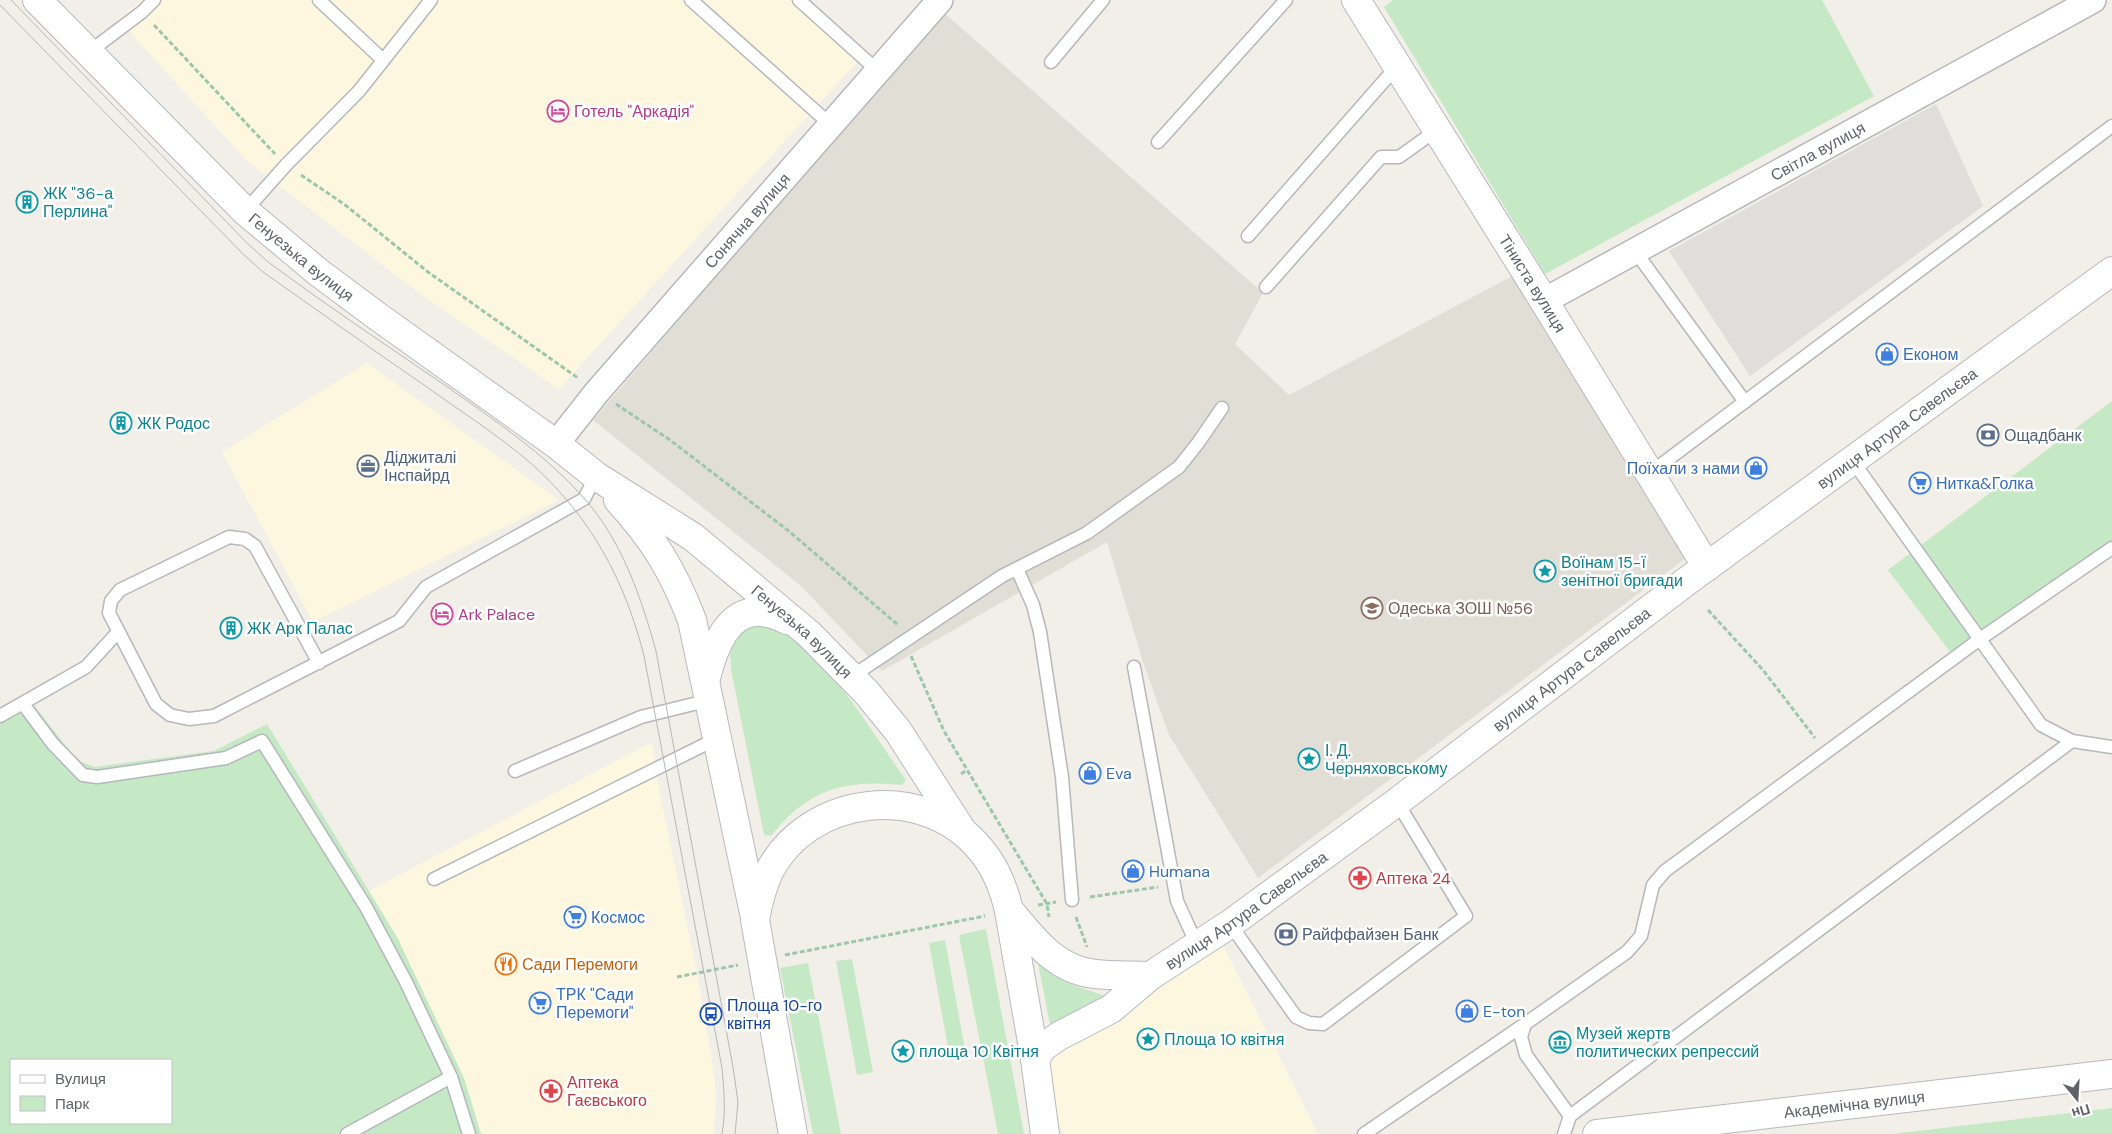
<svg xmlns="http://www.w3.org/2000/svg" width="2112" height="1134" font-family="'DM Sans',sans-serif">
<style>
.commercial{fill:#fef7e0}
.industrial{fill:#e0deda}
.education{fill:#e1ded6}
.green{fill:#c5e8c5;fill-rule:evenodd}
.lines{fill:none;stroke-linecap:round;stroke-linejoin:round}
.lane-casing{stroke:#b5b8bc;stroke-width:15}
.street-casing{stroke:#b5b8bc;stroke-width:28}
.secondary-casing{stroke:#b6babf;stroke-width:30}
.path{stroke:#9cc7a9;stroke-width:3;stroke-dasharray:5 2.5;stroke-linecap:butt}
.lane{stroke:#fff;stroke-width:12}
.street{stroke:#fff;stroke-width:25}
.secondary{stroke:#fff;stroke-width:28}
.tram{stroke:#b6b7b8;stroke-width:1}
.labels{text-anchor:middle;stroke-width:5;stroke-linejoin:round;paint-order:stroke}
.hotel-label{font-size:16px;fill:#b23c85;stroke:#fff;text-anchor:start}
.street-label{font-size:16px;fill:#5f6368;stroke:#fff}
.culture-label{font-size:16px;fill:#0d838f;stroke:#fff;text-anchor:start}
.shop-label{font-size:16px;fill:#366cbe;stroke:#fff;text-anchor:start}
.service-label{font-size:16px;fill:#4e5e75;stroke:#fff;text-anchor:start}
.education-label{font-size:16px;fill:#785e54;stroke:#fff;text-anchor:start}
.health-label{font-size:16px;fill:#be3a42;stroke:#fff;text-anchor:start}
.food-label{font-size:16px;fill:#c56008;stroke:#fff;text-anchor:start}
.transit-label{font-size:16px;fill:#164399;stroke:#fff;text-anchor:start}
</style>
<rect width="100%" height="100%" fill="#f1efe8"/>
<g class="commercial">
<path d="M141,0H799L831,28L856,63L559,389L423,296L246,160L118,19Z"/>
<path d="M367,363L559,500L313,622L222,452Z"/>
<path d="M652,742L660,795L697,973L712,1061L716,1094L714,1134H481L464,1078L397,937L369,891Z"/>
<path d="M1221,941L1318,1134H1066L1060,1127L1044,1082L1049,1053Z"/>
</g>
<path class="industrial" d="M1936,104L1983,206L1750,376L1669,251Z"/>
<path class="education" d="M943,12L1263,293L1235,344L1289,395L1512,276L1686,558L1258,878L1169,735L1142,659L1107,542L882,671L800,585L593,420Z"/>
<g class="green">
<path d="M1393,0H1822L1874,96L1545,274L1384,7Z"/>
<path d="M2112,401V544L1957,661L1888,570Z"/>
<path d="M755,623C768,627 783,629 794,638C837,672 874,735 906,780L902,785C845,779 808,789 771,836L764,835L731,669C729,641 733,638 755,623Z"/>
<path d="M26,695L69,750L80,761L94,767L214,751L267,724L397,937L464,1078L481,1134H0V709ZM11,1060H171V1123H11Z"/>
<path d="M986,929L1024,1134H998L959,935Z"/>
<path d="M945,940L966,1055L950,1058L929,943Z"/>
<path d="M852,959L873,1072L857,1075L836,961Z"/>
<path d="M808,963L841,1134H813L780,968Z"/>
<path d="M1038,963L1070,984L1105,996L1050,1024Z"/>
<path d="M2112,1108V1134H1892Z"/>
</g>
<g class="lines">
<g class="lane-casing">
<g id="lane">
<path d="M319,0L383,60"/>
<path d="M691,0L831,125"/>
<path d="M799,0L878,71"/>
<path d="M89,52L142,12L154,0"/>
<path d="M1051,62L1103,0"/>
<path d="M1158,142L1286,0"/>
<path d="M245,211L286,165L359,91L431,0"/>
<path d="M1248,236L1398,65"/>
<path d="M1635,251L1745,402"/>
<path d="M1266,287L1381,157H1399L1438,129"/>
<path d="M1852,460L2041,725L2072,741L2112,747"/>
<path d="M1650,473L2112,126"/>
<path d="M1017,569L1033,605L1040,632L1062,777L1072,900"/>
<path d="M319,663L255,546L245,539L229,537L120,590L111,601L109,613L156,704L170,715L189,719L214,716L399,621L426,587L584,499L596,476"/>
<path d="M1134,667L1177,901L1197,945"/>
<path d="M851,677L1002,576L1087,533L1179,467L1198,443L1222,408"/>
<path d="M23,704L53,744L83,775L97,777L226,758L262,741L366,907L406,982L451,1077"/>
<path d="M0,716L86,667L118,632"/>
<path d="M515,771L641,717L710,700"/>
<path d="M434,879L718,738"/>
<path d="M1230,924L1296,1017L1309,1023L1323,1024L1466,916L1397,802"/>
<path d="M1570,1116L1526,1055L1521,1037L1525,1024L1627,952L1641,936L1653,885L1665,871L1980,639L2112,548"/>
<path d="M347,1134L451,1077L469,1134"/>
<path d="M1364,1134L1525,1024"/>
<path d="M1564,1134L1570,1116L2072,741"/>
</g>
</g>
<g class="street-casing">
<g id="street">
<path id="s1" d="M1544,301L2093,0"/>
<path id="s2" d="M556,444L597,392L940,0"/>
</g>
</g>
<g class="secondary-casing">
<g id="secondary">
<path id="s3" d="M37,0L245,211L318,272L377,316L556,444L596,476L693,537L809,634L867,693L898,731L963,832"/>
<path id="s4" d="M1356,0L1544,301L1707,567"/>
<path d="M618,500C654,539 673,571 692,620L754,913"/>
<path d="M706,678C717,635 736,594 787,620"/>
<path d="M1010,911C1033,939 1056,970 1095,974C1113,976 1131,975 1150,976"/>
<path id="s5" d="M1035,1059L1043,1047L1059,1036L1111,1009L1150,976L1230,924L1397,802L1687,581L2112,271"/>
<path d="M793,1134L755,920C758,903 762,887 769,872C809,794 925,781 981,850C996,868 1004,888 1009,911L1035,1059L1045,1134"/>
<path id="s6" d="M1597,1134L2112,1074"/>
</g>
</g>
<g class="path">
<path d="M154,25L275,154"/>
<path d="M301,175L344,204L428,272L578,378"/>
<path d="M616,404L670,440L790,532L898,625"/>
<path d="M1708,610L1763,670L1815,738"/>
<path d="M911,656L944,731L1047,904L1049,917"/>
<path d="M961,774L967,770"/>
<path d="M1090,897L1158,887"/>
<path d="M1038,905L1056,902"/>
<path d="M1076,917L1087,947"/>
<path d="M785,955L985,916"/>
<path d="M677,977L738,965"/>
</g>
<use href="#lane" class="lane"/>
<use href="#street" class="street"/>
<use href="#secondary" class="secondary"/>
<g class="tram">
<path d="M11,0L247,243L268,262C326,305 386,345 446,386C494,420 544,453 584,498C622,541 641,597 656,651L733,1067L738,1102L735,1134"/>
<path d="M0,5L243,254L263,272C317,310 370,348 424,385C460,411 500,436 534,466C592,519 625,581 644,656L722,1068C724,1091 726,1112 722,1134"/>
</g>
</g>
<defs>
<g id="hotel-ring" transform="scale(1.125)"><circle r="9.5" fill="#fff" stroke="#d1479c" stroke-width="1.5"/><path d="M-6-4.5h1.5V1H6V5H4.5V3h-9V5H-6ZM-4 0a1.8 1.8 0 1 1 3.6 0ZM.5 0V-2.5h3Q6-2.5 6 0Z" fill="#d1479c"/></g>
<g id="building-ring" transform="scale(1.125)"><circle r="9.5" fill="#fff" stroke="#0f9aa8" stroke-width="1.5"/><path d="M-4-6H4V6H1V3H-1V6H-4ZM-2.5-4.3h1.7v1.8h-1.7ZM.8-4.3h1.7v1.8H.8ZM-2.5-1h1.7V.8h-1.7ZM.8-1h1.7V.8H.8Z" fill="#0f9aa8"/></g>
<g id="shop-ring" transform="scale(1.125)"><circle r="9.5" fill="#fff" stroke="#3f7fe0" stroke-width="1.5"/><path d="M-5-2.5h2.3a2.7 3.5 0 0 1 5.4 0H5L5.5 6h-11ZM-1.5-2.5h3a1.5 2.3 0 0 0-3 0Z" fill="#3f7fe0"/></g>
<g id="bank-ring" transform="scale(1.125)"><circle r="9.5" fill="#fff" stroke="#5c6f8a" stroke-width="1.5"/><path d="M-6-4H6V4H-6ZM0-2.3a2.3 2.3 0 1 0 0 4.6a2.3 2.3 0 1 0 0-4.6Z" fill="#5c6f8a"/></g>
<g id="office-ring" transform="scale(1.125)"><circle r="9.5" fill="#fff" stroke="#5c6f8a" stroke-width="1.5"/><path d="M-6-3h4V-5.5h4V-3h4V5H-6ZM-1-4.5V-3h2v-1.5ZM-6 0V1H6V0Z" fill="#5c6f8a"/></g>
<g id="supermarket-ring" transform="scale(1.125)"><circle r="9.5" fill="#fff" stroke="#3f7fe0" stroke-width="1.5"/><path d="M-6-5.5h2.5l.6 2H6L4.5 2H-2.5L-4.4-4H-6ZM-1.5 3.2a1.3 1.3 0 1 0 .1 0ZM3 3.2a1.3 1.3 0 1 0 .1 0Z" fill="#3f7fe0"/></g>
<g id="sight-ring" transform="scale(1.125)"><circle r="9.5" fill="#fff" stroke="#0f9aa8" stroke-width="1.5"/><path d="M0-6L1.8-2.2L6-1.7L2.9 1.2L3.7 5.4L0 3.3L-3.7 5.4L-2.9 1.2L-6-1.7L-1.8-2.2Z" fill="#0f9aa8"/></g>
<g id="school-ring" transform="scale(1.125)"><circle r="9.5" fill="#fff" stroke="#8d6e63" stroke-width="1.5"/><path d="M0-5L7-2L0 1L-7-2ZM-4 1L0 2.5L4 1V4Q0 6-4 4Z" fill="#8d6e63"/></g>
<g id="pharmacy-ring" transform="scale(1.125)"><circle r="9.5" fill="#fff" stroke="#e0444e" stroke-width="1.5"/><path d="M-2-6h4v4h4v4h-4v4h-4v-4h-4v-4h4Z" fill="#e0444e"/></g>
<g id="restaurant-ring" transform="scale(1.125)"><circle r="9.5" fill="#fff" stroke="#e8710a" stroke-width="1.5"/><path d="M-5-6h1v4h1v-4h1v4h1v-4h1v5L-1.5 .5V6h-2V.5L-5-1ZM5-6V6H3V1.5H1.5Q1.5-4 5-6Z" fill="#e8710a"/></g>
<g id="bus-ring" transform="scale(1.125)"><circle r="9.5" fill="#fff" stroke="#1a4fb4" stroke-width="1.5"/><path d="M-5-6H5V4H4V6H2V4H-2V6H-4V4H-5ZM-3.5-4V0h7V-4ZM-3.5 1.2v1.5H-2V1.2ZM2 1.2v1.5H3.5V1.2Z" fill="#1a4fb4"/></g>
<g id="museum-ring" transform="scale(1.125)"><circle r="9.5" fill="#fff" stroke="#0f9aa8" stroke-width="1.5"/><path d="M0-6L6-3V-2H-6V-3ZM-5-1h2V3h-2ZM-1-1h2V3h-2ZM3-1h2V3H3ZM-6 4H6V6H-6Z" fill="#0f9aa8"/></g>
</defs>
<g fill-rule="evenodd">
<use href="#hotel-ring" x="558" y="111"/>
<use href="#building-ring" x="27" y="202"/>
<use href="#shop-ring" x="1887" y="354"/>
<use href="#building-ring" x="121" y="423"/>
<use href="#bank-ring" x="1988" y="435"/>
<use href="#office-ring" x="368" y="466"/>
<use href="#shop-ring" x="1756" y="468"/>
<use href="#supermarket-ring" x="1920" y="483"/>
<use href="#sight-ring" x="1545" y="571"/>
<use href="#school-ring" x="1372" y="608"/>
<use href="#hotel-ring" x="442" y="614"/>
<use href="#building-ring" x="231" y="628"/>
<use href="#sight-ring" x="1309" y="759"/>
<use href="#shop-ring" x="1090" y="773"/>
<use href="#shop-ring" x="1133" y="871"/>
<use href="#pharmacy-ring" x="1360" y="878"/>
<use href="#supermarket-ring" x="575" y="917"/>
<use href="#bank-ring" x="1286" y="934"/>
<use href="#restaurant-ring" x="506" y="964"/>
<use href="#supermarket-ring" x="540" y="1003"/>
<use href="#shop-ring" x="1467" y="1011"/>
<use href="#bus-ring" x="711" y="1014"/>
<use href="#sight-ring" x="1148" y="1039"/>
<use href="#museum-ring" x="1560" y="1042"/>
<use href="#sight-ring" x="903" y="1051"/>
<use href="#pharmacy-ring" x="551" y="1091"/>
</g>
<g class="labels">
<g class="hotel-label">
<text x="574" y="117">Готель "Аркадія"</text>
<text x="458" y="620">Ark Palace</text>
</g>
<g class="street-label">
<text dy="6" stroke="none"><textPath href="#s1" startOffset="312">Світла вулиця</textPath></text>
<text dy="6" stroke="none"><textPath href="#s2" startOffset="294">Сонячна вулиця</textPath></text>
<text dy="6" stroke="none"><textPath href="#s3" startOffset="369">Генуезька вулиця</textPath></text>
<text dy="6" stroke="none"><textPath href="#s4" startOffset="334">Тіниста вулиця</textPath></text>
<text dy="6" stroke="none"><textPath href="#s5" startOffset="1070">вулиця Артура Савельєва</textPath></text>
<text dy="6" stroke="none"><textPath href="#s3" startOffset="995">Генуезька вулиця</textPath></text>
<text dy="6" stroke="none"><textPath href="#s5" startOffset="665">вулиця Артура Савельєва</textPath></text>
<text dy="6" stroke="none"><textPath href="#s5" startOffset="260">вулиця Артура Савельєва</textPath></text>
<text dy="6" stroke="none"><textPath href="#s6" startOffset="259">Академічна вулиця</textPath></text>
</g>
<g class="culture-label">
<text x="43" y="199">ЖК "36-а<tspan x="43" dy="18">Перлина"</tspan></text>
<text x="137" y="429">ЖК Родос</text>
<text x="1561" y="568">Воїнам 15-ї<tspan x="1561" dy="18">зенітної бригади</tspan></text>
<text x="247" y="634">ЖК Арк Палас</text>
<text x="1325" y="756">І. Д.<tspan x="1325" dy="18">Черняховському</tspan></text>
<text x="1576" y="1039">Музей жертв<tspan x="1576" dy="18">политических репрессий</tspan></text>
<text x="1164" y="1045">Площа 10 квітня</text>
<text x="919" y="1057">площа 10 Квітня</text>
</g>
<g class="shop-label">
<text x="1903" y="360">Економ</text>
<text x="1740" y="474" text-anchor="end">Поїхали з нами</text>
<text x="1936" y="489">Нитка&amp;Голка</text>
<text x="1106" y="779">Eva</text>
<text x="1149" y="877">Humana</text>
<text x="591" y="923">Космос</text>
<text x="556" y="1000">ТРК "Сади<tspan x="556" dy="18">Перемоги"</tspan></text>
<text x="1483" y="1017">E-ton</text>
</g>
<g class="service-label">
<text x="2004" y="441">Ощадбанк</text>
<text x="384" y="463">Діджиталі<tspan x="384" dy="18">Інспайрд</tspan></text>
<text x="1302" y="940">Райффайзен Банк</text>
</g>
<g class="education-label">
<text x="1388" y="614">Одеська ЗОШ №56</text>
</g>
<g class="health-label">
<text x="1376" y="884">Аптека 24</text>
<text x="567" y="1088">Аптека<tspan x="567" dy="18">Гаєвського</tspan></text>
</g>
<g class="food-label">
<text x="522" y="970">Сади Перемоги</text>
</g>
<g class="transit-label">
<text x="727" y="1011">Площа 10-го<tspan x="727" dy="18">квітня</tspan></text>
</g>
</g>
<rect x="10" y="1059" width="162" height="65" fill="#ffffff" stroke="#bfc1c3"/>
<rect x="20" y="1075" width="25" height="8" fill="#ffffff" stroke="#bfc1c3"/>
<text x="55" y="1084" font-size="15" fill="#5f6368">Вулиця</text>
<rect x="20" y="1096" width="25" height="15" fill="#c5e8c5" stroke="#bfc1c3"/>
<text x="55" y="1109" font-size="15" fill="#5f6368">Парк</text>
<g transform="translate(2077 1099) rotate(162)" stroke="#ffffff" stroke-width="4" paint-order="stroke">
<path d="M0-4L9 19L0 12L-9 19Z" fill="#5f6368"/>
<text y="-8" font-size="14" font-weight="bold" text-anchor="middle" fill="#5f6368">Пн</text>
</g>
</svg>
